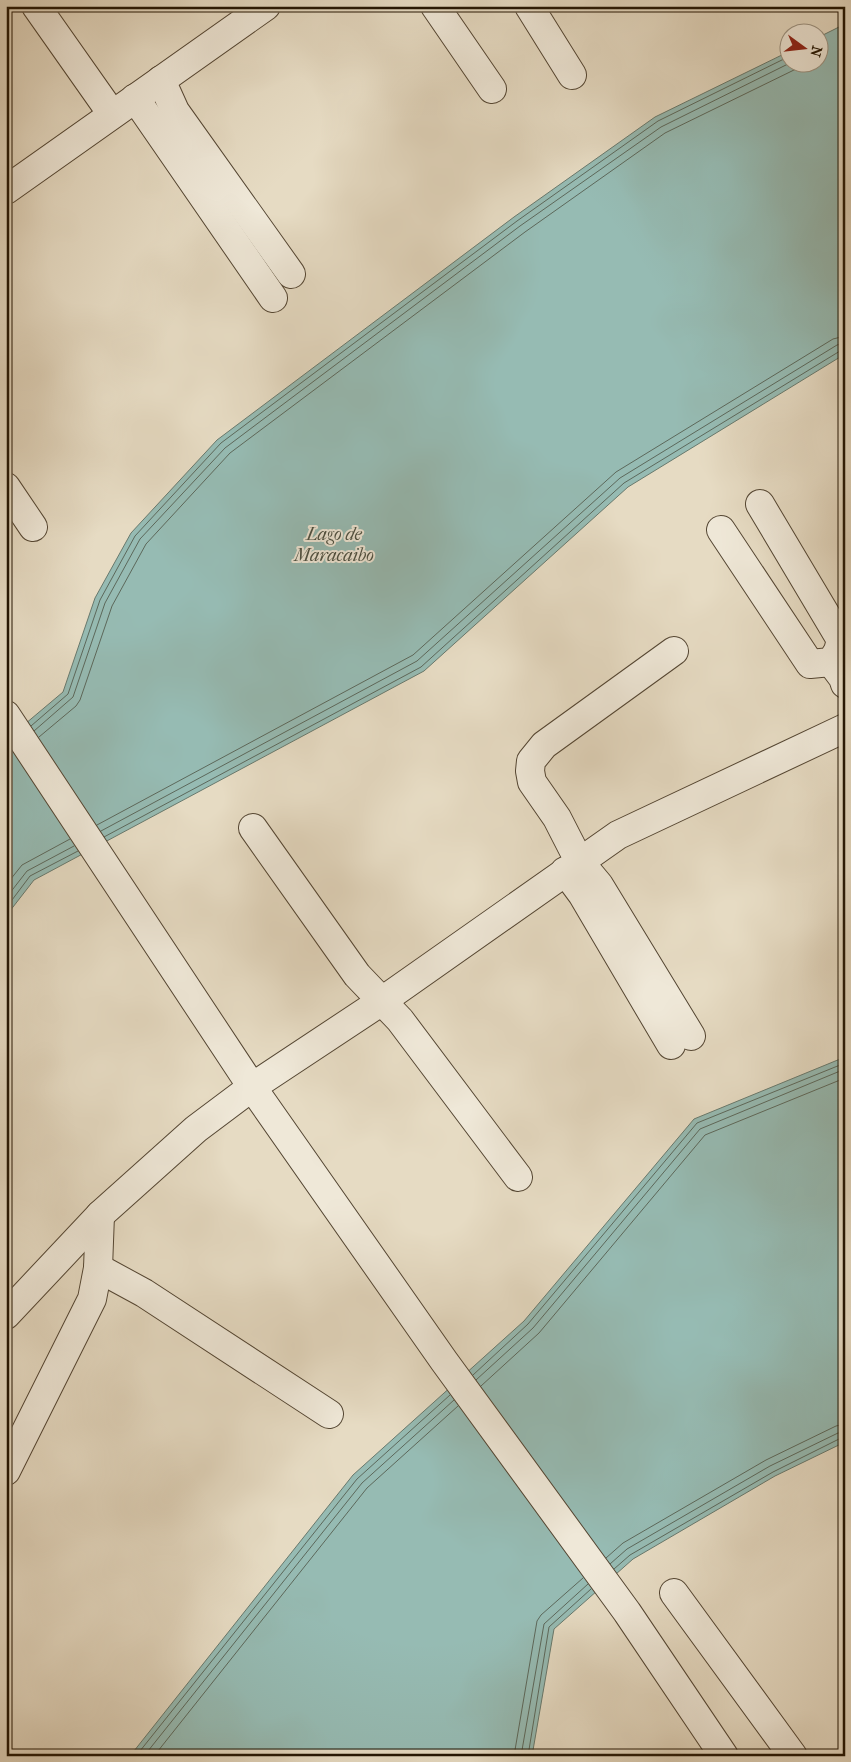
<svg xmlns="http://www.w3.org/2000/svg" width="851" height="1762" font-family="'IM FELL French Canon',serif">
<style>
.water{fill:#96bbb3;stroke:#68796d}
.lines{fill:none;stroke-linecap:round;stroke-linejoin:round}
.shore{stroke:#5c685b;stroke-width:1}
.minor-casing{stroke:#544633;stroke-width:30}
.minor{stroke:#efe8d8;stroke-width:28}
.labels{text-anchor:middle;stroke-width:4;stroke-linejoin:round;paint-order:stroke}
.water-label{font-size:18px;font-style:italic;fill:#4b4f41;stroke:#efe8d8}
</style>
<rect width="100%" height="100%" fill="#e6dbc3"/>
<filter id="stains"><feTurbulence type="fractalNoise" baseFrequency=".004" numOctaves="4"/><feColorMatrix values="0 0 0 0 .2 0 0 0 0 .09 0 0 0 0 .02 0 0 0 .5 -.17"/></filter>
<radialGradient id="worn" r=".72"><stop offset=".6" stop-color="#630" stop-opacity="0"/><stop offset="1" stop-color="#630" stop-opacity=".3"/></radialGradient>
<g class="water">
<path d="M845,24V354L628,487L424,671L34,880L6,916V740L63,692L95,598L131,533L217,440L514,217L655,117L788,52V62H818L819,37Z"/>
<path d="M845,1057V1442L775,1476L633,1559L554,1629L532,1756H130L353,1475L524,1321L694,1119Z"/>
</g>
<g class="lines">
<g class="shore">
<path d="M31,726L68,694L100,600L135,536L221,443L517,221L658,121L788,57"/>
<path d="M34,731L73,697L105,603L140,539L225,448L520,226L661,127L792,62"/>
<path d="M39,737L76,706L80,700L112,606L146,544L230,453L525,232L665,133L796,69L804,62"/>
<path d="M97,825L413,655L616,472L833,339L845,336"/>
<path d="M101,831L417,661L620,478L837,345L845,343"/>
<path d="M104,837L421,667L624,483L840,351L845,350"/>
<path d="M6,885L22,865L70,839"/>
<path d="M6,898L27,871L74,846"/>
<path d="M6,908L30,876L78,851"/>
<path d="M473,1375L528,1324L697,1123L845,1063"/>
<path d="M476,1380L533,1328L700,1129L845,1069"/>
<path d="M481,1386L539,1333L705,1135L845,1078"/>
<path d="M606,1558L623,1543L766,1460L836,1426L845,1424"/>
<path d="M610,1564L627,1549L770,1466L838,1433L845,1432"/>
<path d="M614,1569L630,1555L773,1472L841,1438H845"/>
<path d="M136,1756L357,1479L450,1395"/>
<path d="M144,1756L362,1483L454,1400"/>
<path d="M154,1756L367,1488L458,1406"/>
<path d="M514,1756L537,1621L541,1615L583,1578"/>
<path d="M521,1756L544,1624L588,1584"/>
<path d="M528,1756L549,1627L591,1589"/>
</g>
<g class="minor-casing">
<g id="minor">
<path d="M36,6L112,114"/>
<path d="M435,6L492,89"/>
<path d="M529,6L572,75"/>
<path d="M161,80L175,111L291,274"/>
<path d="M135,98L273,298"/>
<path d="M6,190L266,6"/>
<path d="M6,487L33,527"/>
<path d="M721,530L810,664L831,662L838,651L841,640L760,504"/>
<path d="M674,651L544,745L531,761L530,771L532,782L557,818L579,861L599,885L691,1036"/>
<path d="M831,662L843,678L845,684"/>
<path d="M6,715L252,1087L444,1361L627,1612L724,1756"/>
<path d="M253,828L357,975L400,1020L518,1177"/>
<path d="M565,871L582,894L671,1045"/>
<path d="M98,1268L144,1293L329,1414"/>
<path d="M6,1315L100,1215L196,1129L252,1087L382,1001L618,835L845,728"/>
<path d="M6,1471L92,1299L98,1268L100,1215"/>
<path d="M674,1593L793,1756"/>
</g>
</g>
<use href="#minor" class="minor"/>
</g>
<g class="labels">
<g class="water-label">
<text x="334" y="540">Lago de<tspan x="334" dy="21">Maracaibo</tspan></text>
</g>
</g>
<rect width="851" height="1762" fill="none" stroke="#e6dbc3" stroke-width="25"/>
<rect x="8" y="8" width="836" height="1747" fill="none" stroke="#231503" stroke-width="2.5"/>
<rect x="12" y="12" width="826" height="1737" fill="none" stroke="#231503"/>
<g transform="translate(804 48) rotate(105)"><circle r="24" fill="#efe8d8" stroke="#9d9483"/>
<path d="M0-4L9 19L0 12L-9 19Z" fill="#8f2418"/>
<text y="-8" font-size="14" font-weight="bold" text-anchor="middle" fill="#231503">N</text>
</g>
<rect width="100%" height="100%" filter="url(#stains)"/>
<rect width="100%" height="100%" fill="url(#worn)"/>
</svg>
